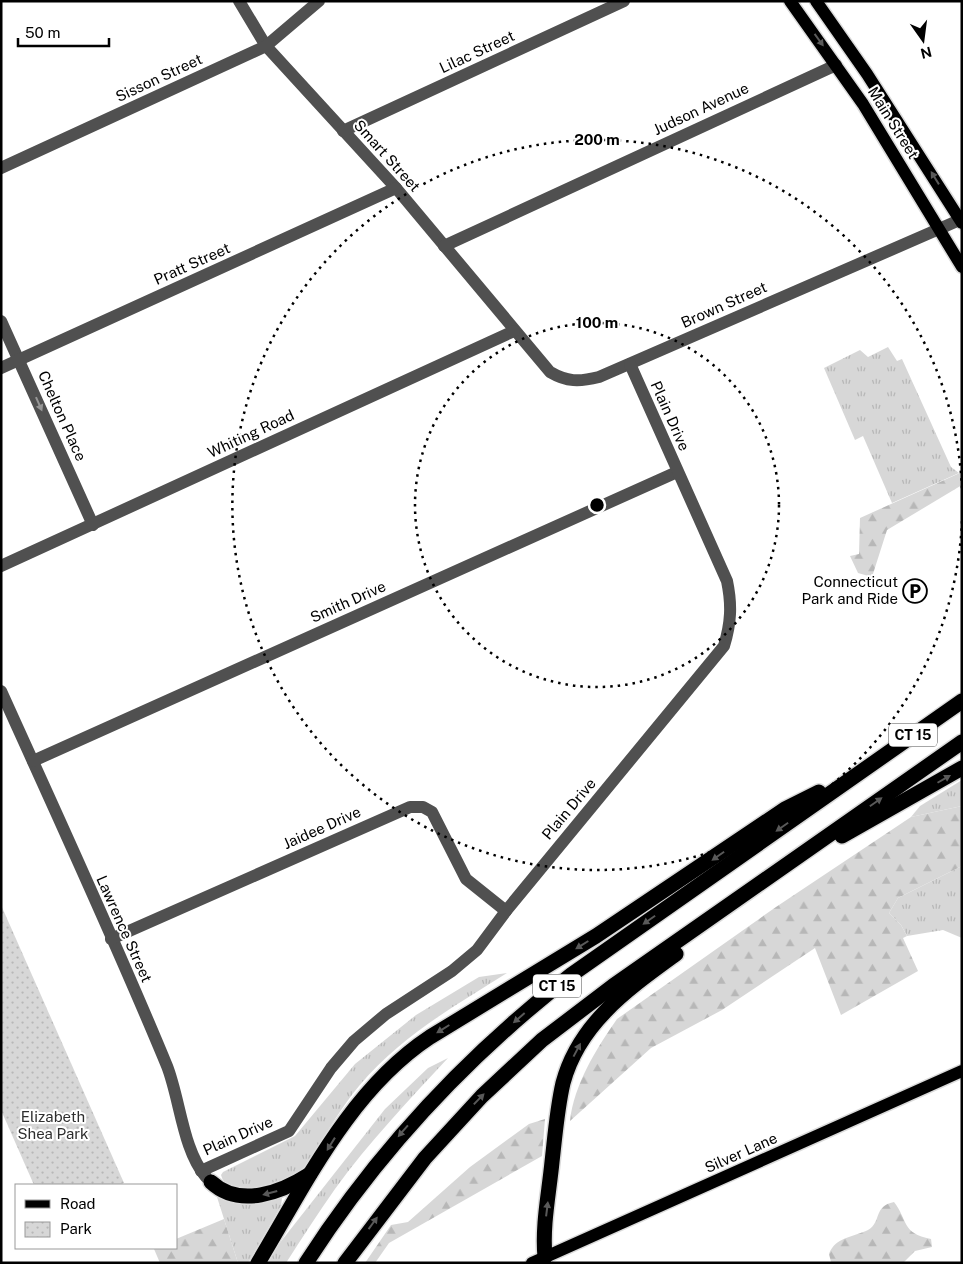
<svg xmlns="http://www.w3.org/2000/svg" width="963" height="1264" font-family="'Public Sans',sans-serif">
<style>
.grass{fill:url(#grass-tufts)}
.forest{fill:url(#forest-firs)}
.park{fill:url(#park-dots)}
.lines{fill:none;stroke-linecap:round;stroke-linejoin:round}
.major-casing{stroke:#dbdbdb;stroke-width:15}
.highway-casing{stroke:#dbdbdb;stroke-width:18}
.minor{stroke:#505050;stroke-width:12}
.major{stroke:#000;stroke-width:12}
.highway{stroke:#000;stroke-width:15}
.oneway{fill:#595959}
.oneway2{fill:#969696}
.ring{fill:none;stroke:#000;stroke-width:2.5;stroke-dasharray:2.5 5}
.labels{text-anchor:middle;stroke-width:4;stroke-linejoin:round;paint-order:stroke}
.shield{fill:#fff;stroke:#4c4c4c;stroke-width:1}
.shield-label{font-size:14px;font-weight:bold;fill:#000}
.street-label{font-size:15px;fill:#000;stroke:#fff}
.poi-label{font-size:15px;fill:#000;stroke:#fff;text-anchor:end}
.park-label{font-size:15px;fill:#2e2e2e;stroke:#fff}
.centre{fill:#000;stroke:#fff;stroke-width:2.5}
.ring-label{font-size:15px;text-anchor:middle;font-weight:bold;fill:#000;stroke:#fff;stroke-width:4;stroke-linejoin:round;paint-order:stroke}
</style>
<defs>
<pattern id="grass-tufts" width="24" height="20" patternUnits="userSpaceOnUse" patternTransform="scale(1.25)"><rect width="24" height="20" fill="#d7d7d7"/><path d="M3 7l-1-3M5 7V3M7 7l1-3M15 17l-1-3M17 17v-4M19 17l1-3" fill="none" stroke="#b7b7b7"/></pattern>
<pattern id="forest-firs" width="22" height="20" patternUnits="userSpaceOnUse" patternTransform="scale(1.25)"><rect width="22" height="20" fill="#d7d7d7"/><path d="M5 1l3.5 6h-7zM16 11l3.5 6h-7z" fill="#b7b7b7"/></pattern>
<pattern id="park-dots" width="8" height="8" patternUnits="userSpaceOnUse" patternTransform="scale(1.25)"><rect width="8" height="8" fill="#d7d7d7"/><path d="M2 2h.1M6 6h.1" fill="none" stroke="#b7b7b7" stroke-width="1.8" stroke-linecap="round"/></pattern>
</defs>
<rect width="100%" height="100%" fill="#fff"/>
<g class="grass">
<path d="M888,347L897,361L902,359L951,467L959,473L892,503L863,436L855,440L824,368L860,350L868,357Z"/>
<path d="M962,780V806L911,817L920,806Z"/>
<path d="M962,866V938L943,930L907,936L901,925L889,913L898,898Z"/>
<path d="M507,973C453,1007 401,1036 359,1086C343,1105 330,1128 316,1149C312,1156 307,1166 301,1171C286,1184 228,1204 221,1175L223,1172L295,1136L355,1064L416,1015L479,977Z"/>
<path d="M448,1058C409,1100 369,1142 335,1189C318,1213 302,1238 286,1263H264L385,1109L428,1068Z"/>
<path d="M217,1197L240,1203L282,1198L281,1206L248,1263H238Z"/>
</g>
<g class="forest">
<path d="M962,472V485L887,530L872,577L858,573L850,556L859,554L860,518Z"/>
<path d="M962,806V866L898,898L889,913L901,925L907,936L903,938L918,971L841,1015L815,948L722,1010L651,1048L570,1121C574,1085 596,1049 617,1019L776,907L911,817Z"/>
<path d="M545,1119L542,1156L389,1243L375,1263H365L391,1225L408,1222L470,1167L529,1124Z"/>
<path d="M894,1202C908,1220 901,1233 931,1239L932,1247L915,1251L903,1263L831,1262L829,1254C835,1237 854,1237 868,1230C882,1222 873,1206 894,1202Z"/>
<path d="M224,1219L238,1263H160L154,1249L176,1248V1239Z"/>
</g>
<path class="park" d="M1,905L124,1183L119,1185H34L1,1110Z"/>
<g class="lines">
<g class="major-casing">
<g id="major">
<path d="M790,1L863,104L962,267"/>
<path d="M816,1L867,74L962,223"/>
<path d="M532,1263L962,1071"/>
</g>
</g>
<g class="highway-casing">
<g id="highway">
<path d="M842,836L962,768"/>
<path d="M211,1182C240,1209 282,1192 310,1174"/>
<path d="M545,1257C542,1226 549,1193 552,1162C555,1136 557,1109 563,1083C579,1023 628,989 676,954"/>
<path d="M258,1263C306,1183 350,1090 430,1037L596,936L785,809L819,792"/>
<path d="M306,1263C378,1151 466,1057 571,975L962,701"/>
<path d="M345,1263L425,1158L482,1096L542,1040L613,986L962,742"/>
</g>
</g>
<g class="minor">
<path d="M239,1L266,46L396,188L550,372C567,382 579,382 599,377L962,219"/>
<path d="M343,131L624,1"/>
<path d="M1,168L266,46L319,1"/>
<path d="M444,246L836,65"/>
<path d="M1,321L93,525"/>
<path d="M1,368L396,188"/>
<path d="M1,566L514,331"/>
<path d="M1,691C57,815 115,940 167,1066C180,1099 183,1151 206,1177"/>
<path d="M33,761L677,472"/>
<path d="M111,939L410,807H423L432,812L466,879L506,911"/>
<path d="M201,1171L289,1131L331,1068L354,1041L386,1014L452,971L477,950L506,911L724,646C731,623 732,605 727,581L630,364"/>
</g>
<use href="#major" class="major"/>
<use href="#highway" class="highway"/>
</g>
<defs><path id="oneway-solid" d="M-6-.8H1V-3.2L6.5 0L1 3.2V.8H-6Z" transform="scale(1.25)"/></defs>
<g class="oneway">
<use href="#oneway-solid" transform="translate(819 40) rotate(54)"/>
<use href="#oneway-solid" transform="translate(935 178) rotate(-122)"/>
<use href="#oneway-solid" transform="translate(944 779) rotate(-30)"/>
<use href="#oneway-solid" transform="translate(876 802) rotate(-35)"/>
<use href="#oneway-solid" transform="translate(782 827) rotate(145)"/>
<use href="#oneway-solid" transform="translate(718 856) rotate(145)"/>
<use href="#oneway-solid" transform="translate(649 920) rotate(145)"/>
<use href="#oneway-solid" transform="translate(582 945) rotate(148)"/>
<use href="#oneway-solid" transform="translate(519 1018) rotate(139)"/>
<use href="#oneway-solid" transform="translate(443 1029) rotate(148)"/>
<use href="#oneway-solid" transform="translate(577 1050) rotate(-62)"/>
<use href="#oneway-solid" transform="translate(479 1099) rotate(-46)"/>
<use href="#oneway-solid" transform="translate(403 1131) rotate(131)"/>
<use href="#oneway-solid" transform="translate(331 1144) rotate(122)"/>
<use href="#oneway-solid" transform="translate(270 1193) rotate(165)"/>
<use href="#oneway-solid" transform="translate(547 1209) rotate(-83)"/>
<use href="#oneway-solid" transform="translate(373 1223) rotate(-54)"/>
</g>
<use class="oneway2" href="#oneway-solid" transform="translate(39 404) rotate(66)"/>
<g class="ring">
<circle cx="597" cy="505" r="182"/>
<path d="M962 521A365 365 0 1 1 962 489"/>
</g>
<defs>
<g id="parking-ring" transform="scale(1.25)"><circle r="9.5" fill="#fff" stroke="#000" stroke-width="1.5"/><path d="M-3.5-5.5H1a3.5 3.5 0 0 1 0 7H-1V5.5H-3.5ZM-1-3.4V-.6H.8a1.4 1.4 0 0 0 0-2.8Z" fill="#000"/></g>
</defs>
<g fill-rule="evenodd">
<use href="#parking-ring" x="915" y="591"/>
</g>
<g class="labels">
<g class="shield">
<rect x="889" y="723.5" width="48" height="23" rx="4"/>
<rect x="533" y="974.5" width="48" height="23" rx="4"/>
</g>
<g class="shield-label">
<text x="913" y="740">CT 15</text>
<text x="557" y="991">CT 15</text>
</g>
<g class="street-label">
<text transform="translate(477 52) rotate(-25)" y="5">Lilac Street</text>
<text transform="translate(159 78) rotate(-25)" y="5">Sisson Street</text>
<text transform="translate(701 109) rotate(-25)" y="5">Judson Avenue</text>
<text transform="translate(893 123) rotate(58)" y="5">Main Street</text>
<text transform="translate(387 156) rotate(48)" y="5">Smart Street</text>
<text transform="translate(192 264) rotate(-24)" y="5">Pratt Street</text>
<text transform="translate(724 305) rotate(-24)" y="5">Brown Street</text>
<text transform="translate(62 416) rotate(66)" y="5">Chelton Place</text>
<text transform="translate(670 416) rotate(66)" y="5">Plain Drive</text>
<text transform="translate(251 434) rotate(-25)" y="5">Whiting Road</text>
<text transform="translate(348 602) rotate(-24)" y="5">Smith Drive</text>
<text transform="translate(569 809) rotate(-50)" y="5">Plain Drive</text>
<text transform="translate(322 828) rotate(-24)" y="5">Jaidee Drive</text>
<text transform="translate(124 929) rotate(66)" y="5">Lawrence Street</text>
<text transform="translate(238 1136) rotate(-24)" y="5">Plain Drive</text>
<text transform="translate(741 1153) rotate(-24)" y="5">Silver Lane</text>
</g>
<g class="poi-label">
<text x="898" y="587">Connecticut<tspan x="898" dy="17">Park and Ride</tspan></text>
</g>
<g class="park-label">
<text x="53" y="1122">Elizabeth<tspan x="53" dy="17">Shea Park</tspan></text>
</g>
</g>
<circle cx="597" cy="505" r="8" class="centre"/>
<g class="ring-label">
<text x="597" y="145">200 m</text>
<text x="597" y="328">100 m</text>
</g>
<rect width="963" height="1264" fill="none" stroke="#000000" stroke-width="5"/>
<rect x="15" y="1184" width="162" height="65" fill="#ffffff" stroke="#999999"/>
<rect x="25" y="1200" width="25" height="8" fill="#000000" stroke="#999999"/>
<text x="60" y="1209" font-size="15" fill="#000000">Road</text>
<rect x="25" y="1222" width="25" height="15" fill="url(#park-dots)" stroke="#999999"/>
<text x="60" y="1234" font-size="15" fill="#000000">Park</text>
<g transform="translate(923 40) rotate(166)" stroke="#ffffff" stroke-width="4" paint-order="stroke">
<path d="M0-4L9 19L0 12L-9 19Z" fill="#000000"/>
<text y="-8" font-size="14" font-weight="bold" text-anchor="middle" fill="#000000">N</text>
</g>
<path d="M18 38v8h91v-8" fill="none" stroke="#000000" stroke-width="2.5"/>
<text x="25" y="38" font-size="15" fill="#000000" stroke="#ffffff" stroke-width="4" paint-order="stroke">50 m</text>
</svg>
